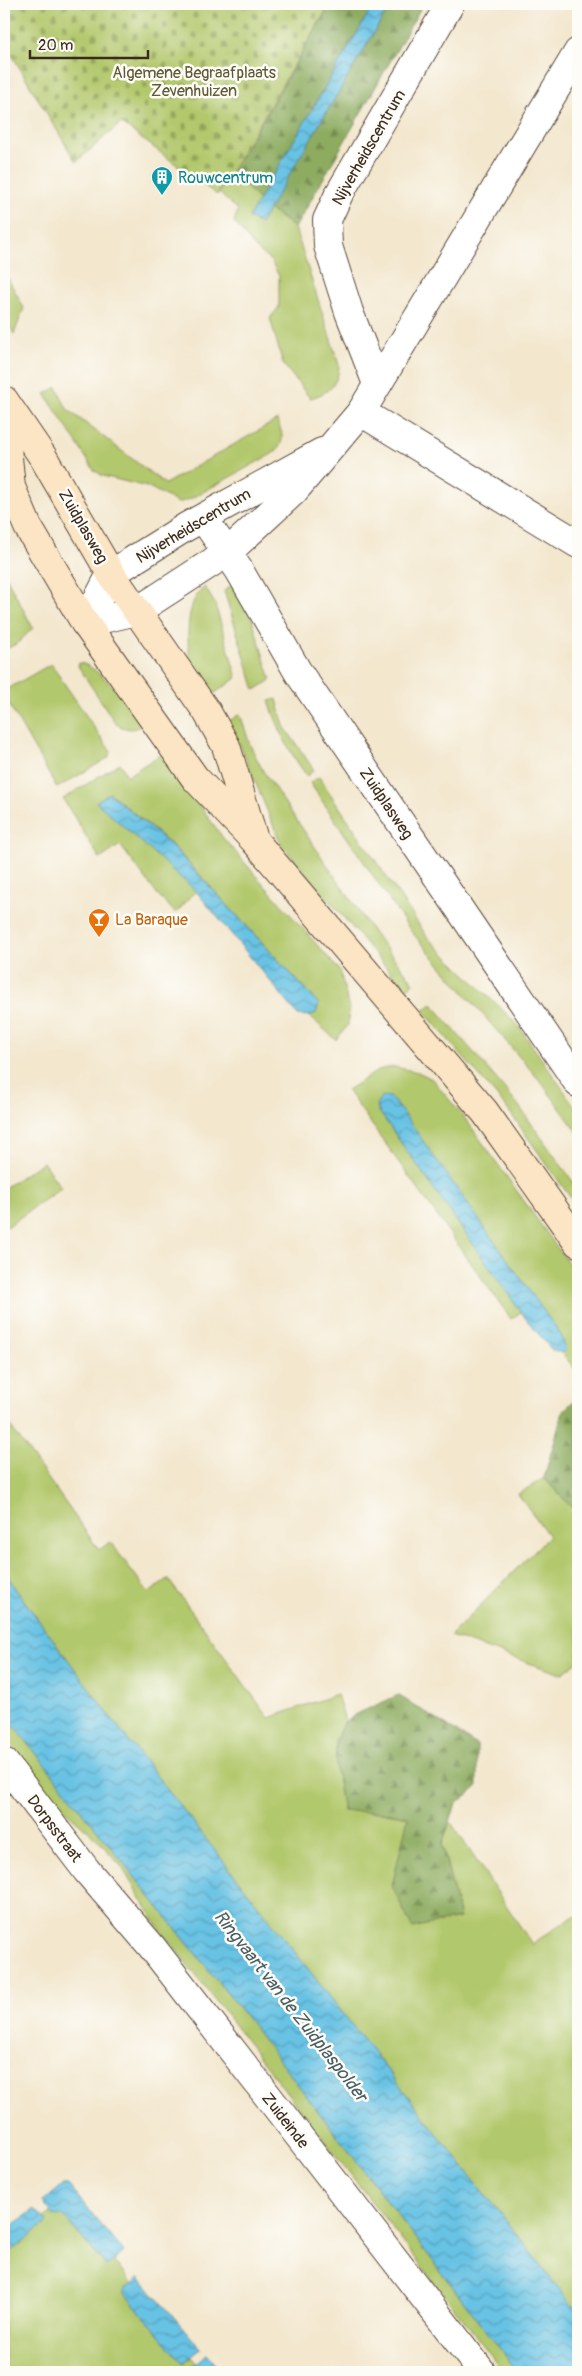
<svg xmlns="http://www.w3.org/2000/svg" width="582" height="2376" font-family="Pangolin,sans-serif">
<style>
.green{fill:#b2c86c;stroke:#767945}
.forest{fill:url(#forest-firs);stroke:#646b3f}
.cemetery{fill:url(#cemetery-stones);stroke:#767945}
.water{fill:url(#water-waves);stroke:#517681}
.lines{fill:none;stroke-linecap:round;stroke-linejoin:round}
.street-casing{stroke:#574638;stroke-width:30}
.secondary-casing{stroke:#574638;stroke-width:30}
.street{stroke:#fff;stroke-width:28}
.secondary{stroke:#fce5c4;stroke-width:28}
.labels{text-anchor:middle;stroke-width:5;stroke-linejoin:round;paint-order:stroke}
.park-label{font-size:16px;fill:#5f5935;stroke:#fdfcf7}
.street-label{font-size:16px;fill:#3b2a1e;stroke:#fdfcf7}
.culture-label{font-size:16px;fill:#0d838f;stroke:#fdfcf7;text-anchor:start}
.food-label{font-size:16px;fill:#c56008;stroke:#fdfcf7;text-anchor:start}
.water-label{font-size:18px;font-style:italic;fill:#4a5f63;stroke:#fdfcf7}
</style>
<defs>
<pattern id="forest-firs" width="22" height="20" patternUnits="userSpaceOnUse" patternTransform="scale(1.25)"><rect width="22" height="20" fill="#8dac60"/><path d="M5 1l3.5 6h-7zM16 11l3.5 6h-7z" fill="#748c4f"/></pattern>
<pattern id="cemetery-stones" width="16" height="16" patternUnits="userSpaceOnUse" patternTransform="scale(1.25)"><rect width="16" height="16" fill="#b2c86c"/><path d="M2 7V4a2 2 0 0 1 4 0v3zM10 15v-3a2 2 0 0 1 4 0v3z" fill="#92a358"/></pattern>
<pattern id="water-waves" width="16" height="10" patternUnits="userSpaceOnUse" patternTransform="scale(1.25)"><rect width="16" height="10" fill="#67c2e4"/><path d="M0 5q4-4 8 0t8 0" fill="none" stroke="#569eb8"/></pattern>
</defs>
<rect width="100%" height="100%" fill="#fdfcf7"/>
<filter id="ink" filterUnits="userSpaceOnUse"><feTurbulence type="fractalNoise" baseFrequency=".02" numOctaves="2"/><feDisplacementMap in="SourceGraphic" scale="10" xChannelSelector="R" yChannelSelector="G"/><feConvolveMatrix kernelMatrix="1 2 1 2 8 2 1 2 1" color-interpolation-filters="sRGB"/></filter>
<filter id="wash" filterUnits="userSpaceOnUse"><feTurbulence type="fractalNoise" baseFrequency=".0096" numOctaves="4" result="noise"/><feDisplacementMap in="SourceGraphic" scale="20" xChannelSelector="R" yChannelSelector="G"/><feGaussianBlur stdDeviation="1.12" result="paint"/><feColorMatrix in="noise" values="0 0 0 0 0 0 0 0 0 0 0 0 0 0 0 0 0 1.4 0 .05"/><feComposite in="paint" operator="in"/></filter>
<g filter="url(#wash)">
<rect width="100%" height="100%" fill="#f3e7ce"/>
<g class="green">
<path d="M232,172L259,200L249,217L260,224L269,209L295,228L339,365C339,383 328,394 310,398L283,364L270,318L279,307V276L271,261L255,248L234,222L238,210L219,193Z"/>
<path d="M4,271L24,308L14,334L4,316Z"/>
<path d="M57,387L67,409L165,484L277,420C283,434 286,444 272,454L192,498L178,503L151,488L103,476L94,470L45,394Z"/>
<path d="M4,573L33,628L18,643L4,650V610L7,607L4,601Z"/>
<path d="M232,585L251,616L271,680L255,690L224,591Z"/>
<path d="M205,587L215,604L237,678L209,697C204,690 197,683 194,675C186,654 183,600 205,587Z"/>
<path d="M79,663C96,663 137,710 141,726C131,731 125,729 116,724L78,666Z"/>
<path d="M51,664L111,752L108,758L57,788L4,696V691Z"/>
<path d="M277,699L284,726L314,770L307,776C287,749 280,732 269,701Z"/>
<path d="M240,714L250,745L263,771L373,932L414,983L407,988L403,987L281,844L240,745L226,723Z"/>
<path d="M163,753L223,838L340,971L349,1008L348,1025L336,1040L309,1016L316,1013L319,1004L172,845L110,793L97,802L196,891L176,913L159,897L120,845L100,859L63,799L120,763L127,776Z"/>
<path d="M319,777L428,938L517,1024L578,1111V1133L541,1082L410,930L310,783Z"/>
<path d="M432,1004L516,1102L578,1189V1208L506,1107L426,1014L425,1009Z"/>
<path d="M395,1067L418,1072L432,1079L467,1121L578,1277V1367L575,1369L562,1353L566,1350L561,1335L390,1097L378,1110L521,1312L511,1319L347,1090L381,1069Z"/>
<path d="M43,1162L61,1188L4,1229V1188Z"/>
<path d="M4,1417L99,1550L110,1542L149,1593L168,1579L269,1718L337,1694L345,1721L335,1742L343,1811L382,1812L409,1817L392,1886L460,1918L442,1844L450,1821L532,1944L572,1917L578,1916V2313L115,1723L14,1587L4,1568Z"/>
<path d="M544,1478L578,1514V1662L561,1674L450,1636L549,1536L518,1494Z"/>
<path d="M4,1713L243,2013L518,2372H504L159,1928L121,1866L97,1839L62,1808L4,1735Z"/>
<path d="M51,2213L53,2215L63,2216L106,2266L113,2260L132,2284L123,2291L183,2363L191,2357L196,2362L189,2368L193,2372H4V2257L47,2222L44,2218Z"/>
</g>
<g class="forest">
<path d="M331,4H374L259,200L232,172Z"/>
<path d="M391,4H423L295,228L269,209Z"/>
<path d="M578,1397V1514L544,1478L563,1411Z"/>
<path d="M398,1695L477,1745V1787L456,1804L442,1844L460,1918L412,1928L392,1886L408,1817L382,1812L343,1811C339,1788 327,1740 346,1721C353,1714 387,1701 398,1695Z"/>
</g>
<path class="cemetery" d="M4,4H330L217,195L121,123L76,162L4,42Z"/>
<g class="water">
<path d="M374,4H391L260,224L249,217Z"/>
<path d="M109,793L172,846L319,1004L316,1013L309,1016L298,1015L196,891L96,802Z"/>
<path d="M382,1096L390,1097L406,1117L561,1335L566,1350L562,1353L552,1350L526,1319L378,1110L377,1103Z"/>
<path d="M4,1568L14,1587L115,1723L578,2313V2372H518L243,2013L4,1713Z"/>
<path d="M63,2185H68L124,2252L107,2266L63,2216L53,2215L43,2202Z"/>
<path d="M35,2209L47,2222L4,2257V2232Z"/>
<path d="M140,2277L201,2349L183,2363L123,2291Z"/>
<path d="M207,2354L223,2372H193L189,2368Z"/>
</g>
</g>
<g filter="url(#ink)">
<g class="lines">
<g class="street-casing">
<g id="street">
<path d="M377,384L349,312L328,246L327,220L339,194L450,4"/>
<path d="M361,412L578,544"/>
<path d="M203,518L239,570L298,672L578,1083"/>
<path d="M85,623L137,611L228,552L294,491L361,412L578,52"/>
<path d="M85,623L111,574L186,527L322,452"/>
<path d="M4,1762L87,1871L152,1947L482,2372"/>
</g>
</g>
<g class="secondary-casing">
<g id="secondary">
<path d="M4,400L43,457L111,574L207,712L226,746L253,836"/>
<path d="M4,418L11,487L28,527L85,623L195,778L254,840L485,1112L578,1243"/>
</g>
</g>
<use href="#street" class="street"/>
<use href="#secondary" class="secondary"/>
</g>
</g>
<defs>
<g id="building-pin" transform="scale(1.125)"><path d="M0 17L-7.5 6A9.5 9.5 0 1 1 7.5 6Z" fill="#0f9aa8" stroke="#fdfcf7"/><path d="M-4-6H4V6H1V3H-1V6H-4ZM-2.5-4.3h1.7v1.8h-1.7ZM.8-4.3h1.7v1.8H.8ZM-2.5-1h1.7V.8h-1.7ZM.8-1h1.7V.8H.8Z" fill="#fff"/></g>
<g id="bar-pin" transform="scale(1.125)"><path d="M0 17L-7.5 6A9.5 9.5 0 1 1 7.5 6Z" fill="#e8710a" stroke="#fdfcf7"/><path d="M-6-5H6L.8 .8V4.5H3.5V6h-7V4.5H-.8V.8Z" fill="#fff"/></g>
</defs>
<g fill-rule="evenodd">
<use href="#building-pin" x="162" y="177"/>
<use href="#bar-pin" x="99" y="919"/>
</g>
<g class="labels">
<g class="park-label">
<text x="194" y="78">Algemene Begraafplaats<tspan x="194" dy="18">Zevenhuizen</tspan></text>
</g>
<g class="street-label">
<text transform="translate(368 147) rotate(-60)" y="6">Nijverheidscentrum</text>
<text transform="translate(193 525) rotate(-31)" y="6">Nijverheidscentrum</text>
<text transform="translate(84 526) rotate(60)" y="6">Zuidplasweg</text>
<text transform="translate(387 803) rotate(56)" y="6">Zuidplasweg</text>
<text transform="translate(55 1828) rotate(53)" y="6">Dorpsstraat</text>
<text transform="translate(286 2120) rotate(52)" y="6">Zuideinde</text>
</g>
<g class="culture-label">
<text x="178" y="183">Rouwcentrum</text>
</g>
<g class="food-label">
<text x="115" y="925">La Baraque</text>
</g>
<g class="water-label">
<text transform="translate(291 2006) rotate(52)" y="6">Ringvaart van de Zuidplaspolder</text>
</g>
</g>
<rect width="582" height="2376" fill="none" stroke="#fdfcf7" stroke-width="20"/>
<path d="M30 50v8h118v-8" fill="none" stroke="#3b2a1e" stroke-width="2.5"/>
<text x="38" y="50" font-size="15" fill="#3b2a1e" stroke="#fdfcf7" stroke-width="4" paint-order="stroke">20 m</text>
</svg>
